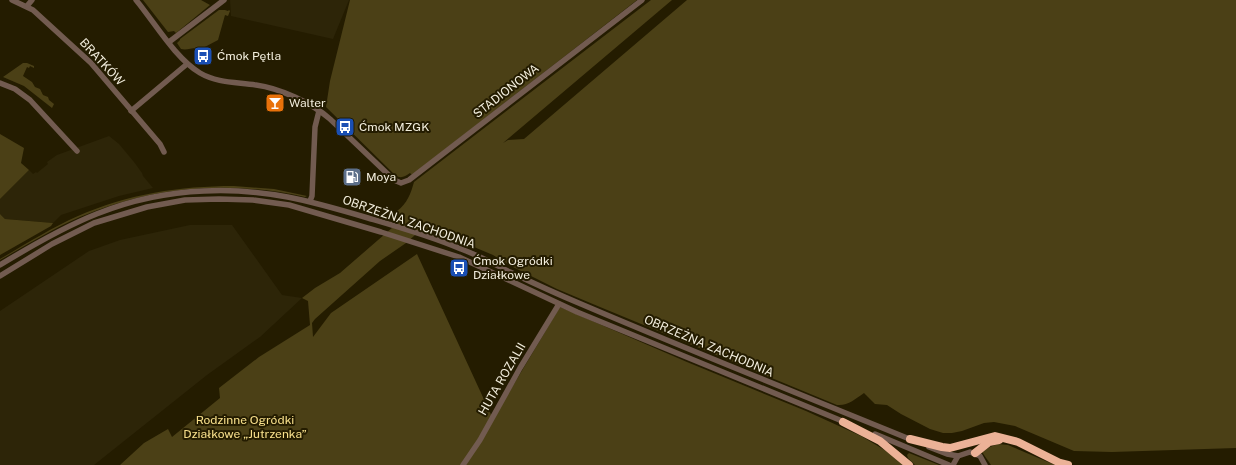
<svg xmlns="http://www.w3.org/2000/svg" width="1236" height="465" font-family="'Public Sans',sans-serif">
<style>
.built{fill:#2d2508}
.green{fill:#4b4016}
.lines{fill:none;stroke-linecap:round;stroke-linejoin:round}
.minor{stroke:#725b50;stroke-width:5.5}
.highway{stroke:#ecb297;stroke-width:8}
.labels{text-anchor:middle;stroke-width:4;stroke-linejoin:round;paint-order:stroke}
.poi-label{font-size:12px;fill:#f3eedd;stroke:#241c00;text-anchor:start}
.street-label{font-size:12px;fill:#f3eedd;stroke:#241c00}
.park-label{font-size:12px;fill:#f8e08b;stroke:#241c00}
</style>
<rect width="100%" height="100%" fill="#241c00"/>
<g class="built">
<path d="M230,0H349L333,39L231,16Z"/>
<path d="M109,136L119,144L134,162L142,173L143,176L153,188L119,196L61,215L53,223L5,219L0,214V199L29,170L33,174L36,172L37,173L48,164L47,162L57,155Z"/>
<path d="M190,225H232L282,295L302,298L260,337L207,375L94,465H0V311L89,251L120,240Z"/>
</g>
<g class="green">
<path d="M143,0H201L210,5L176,33L174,31L168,32Z"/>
<path d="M350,0H637L412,175L410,173C404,177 401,179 395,175L326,107L330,81Z"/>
<path d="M651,0H672L503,143L508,140L524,139L687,0H1236V448L1112,452L1074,451L1015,426L994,422L984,423L962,431L952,433H943L930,429L901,414L887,405L875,404L864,393C855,399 848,406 837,405L600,307L557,289L511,266L493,255L443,234L423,228L406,243L380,261L315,319L312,323L313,337L331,313L417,254L493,419L560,307L687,362L806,411L861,436L893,455L905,465H120L144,443L168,429L172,437L220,398L219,388L259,357L310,325L308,301L302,298L315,288L340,273L400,221L389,217C392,213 393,213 397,211C407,204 411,193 414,182Z"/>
<path d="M219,10H225L228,11L229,10L230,11L228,16L225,15L218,40L201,49C194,46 188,51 181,49L177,43L180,40V39Z"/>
<path d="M23,63H27L34,66V68L30,66L29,68L27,67L23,76L32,82L35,87L40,89L43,95L48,97L49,100L54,104L52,108L24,86L3,77Z"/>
<path d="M0,134L24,148L21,163L29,170L0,199Z"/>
<path d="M234,186L274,189L307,196L305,197C229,180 151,186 80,217C52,229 27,245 0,260V259C26,244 51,228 78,216C128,194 180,186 234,186Z"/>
<path d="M0,214L5,219L53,223L51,226L0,255Z"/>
<path d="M998,444L1008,445L1055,465H991L982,452L990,447Z"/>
<path d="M909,453L939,465H915L908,458L907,455Z"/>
</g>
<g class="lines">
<g class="minor">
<path d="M12,0L33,10L91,63L160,144L164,152"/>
<path d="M136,0C155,23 175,58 200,73C217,83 236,82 256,85C279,88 312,103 330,119L394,180L401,183L409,180L642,0"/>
<path d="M27,6L32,0"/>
<path d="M169,42L224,0"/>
<path d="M0,83L15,89L30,100L77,151"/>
<path d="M131,111L187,64"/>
<path d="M310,201L312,196L315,127L319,111"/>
<path d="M0,265C67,224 124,194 204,191C265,188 311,201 368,218C399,227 431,236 461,249C478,255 494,264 510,272C533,283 557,294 581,304C691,351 802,395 912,440"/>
<path d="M0,276L52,244L94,223L147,207L185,200L219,199L253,200L289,205L381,232L459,257L577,312L847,423"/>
<path d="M875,434L949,465"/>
<path d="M929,447L947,454L958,456"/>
<path d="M463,465L480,440L520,368L559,304"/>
<path d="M953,465L958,456L970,452L980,456L985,465"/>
</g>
<g class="highway">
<path d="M843,422L880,441L909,465"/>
<path d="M910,439L942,447L950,448L995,436L1018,442L1060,463L1068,465"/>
<path d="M975,453L989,442L999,440"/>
</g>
</g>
<defs>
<g id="bus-square" transform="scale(1)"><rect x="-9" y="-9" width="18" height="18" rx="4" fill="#1a4fb4" stroke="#241c00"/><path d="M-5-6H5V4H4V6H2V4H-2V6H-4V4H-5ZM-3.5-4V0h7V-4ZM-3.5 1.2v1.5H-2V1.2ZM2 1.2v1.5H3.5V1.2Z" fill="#fff"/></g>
<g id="bar-square" transform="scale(1)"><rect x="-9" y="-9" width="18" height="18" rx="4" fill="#e8710a" stroke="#241c00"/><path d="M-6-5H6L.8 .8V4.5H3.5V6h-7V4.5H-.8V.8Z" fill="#fff"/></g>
<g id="fuel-square" transform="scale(1)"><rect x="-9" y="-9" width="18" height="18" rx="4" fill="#5c6f8a" stroke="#241c00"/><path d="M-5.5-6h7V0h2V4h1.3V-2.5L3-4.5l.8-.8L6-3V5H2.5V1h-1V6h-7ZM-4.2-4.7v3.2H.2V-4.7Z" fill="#fff"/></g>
</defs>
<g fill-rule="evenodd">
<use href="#bus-square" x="203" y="56"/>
<use href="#bar-square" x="275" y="103"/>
<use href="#bus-square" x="345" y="127"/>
<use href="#fuel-square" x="352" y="177"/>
<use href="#bus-square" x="459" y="268"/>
</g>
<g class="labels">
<g class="poi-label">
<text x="217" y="60">Ćmok Pętla</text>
<text x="289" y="107">Walter</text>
<text x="359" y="131">Ćmok MZGK</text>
<text x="366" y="181">Moya</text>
<text x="473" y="265">Ćmok Ogródki<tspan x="473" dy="14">Działkowe</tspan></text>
</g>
<g class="street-label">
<text transform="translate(102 62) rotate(47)" y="4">BRATKÓW</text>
<text transform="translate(506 91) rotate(-38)" y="4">STADIONOWA</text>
<text transform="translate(409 222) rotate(19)" y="4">OBRZEŻNA ZACHODNIA</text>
<text transform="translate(709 346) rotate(23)" y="4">OBRZEŻNA ZACHODNIA</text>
<text transform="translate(502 379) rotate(-60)" y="4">HUTA ROZALII</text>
</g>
<g class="park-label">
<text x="245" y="424">Rodzinne Ogródki<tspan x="245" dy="14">Działkowe „Jutrzenka”</tspan></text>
</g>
</g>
</svg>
